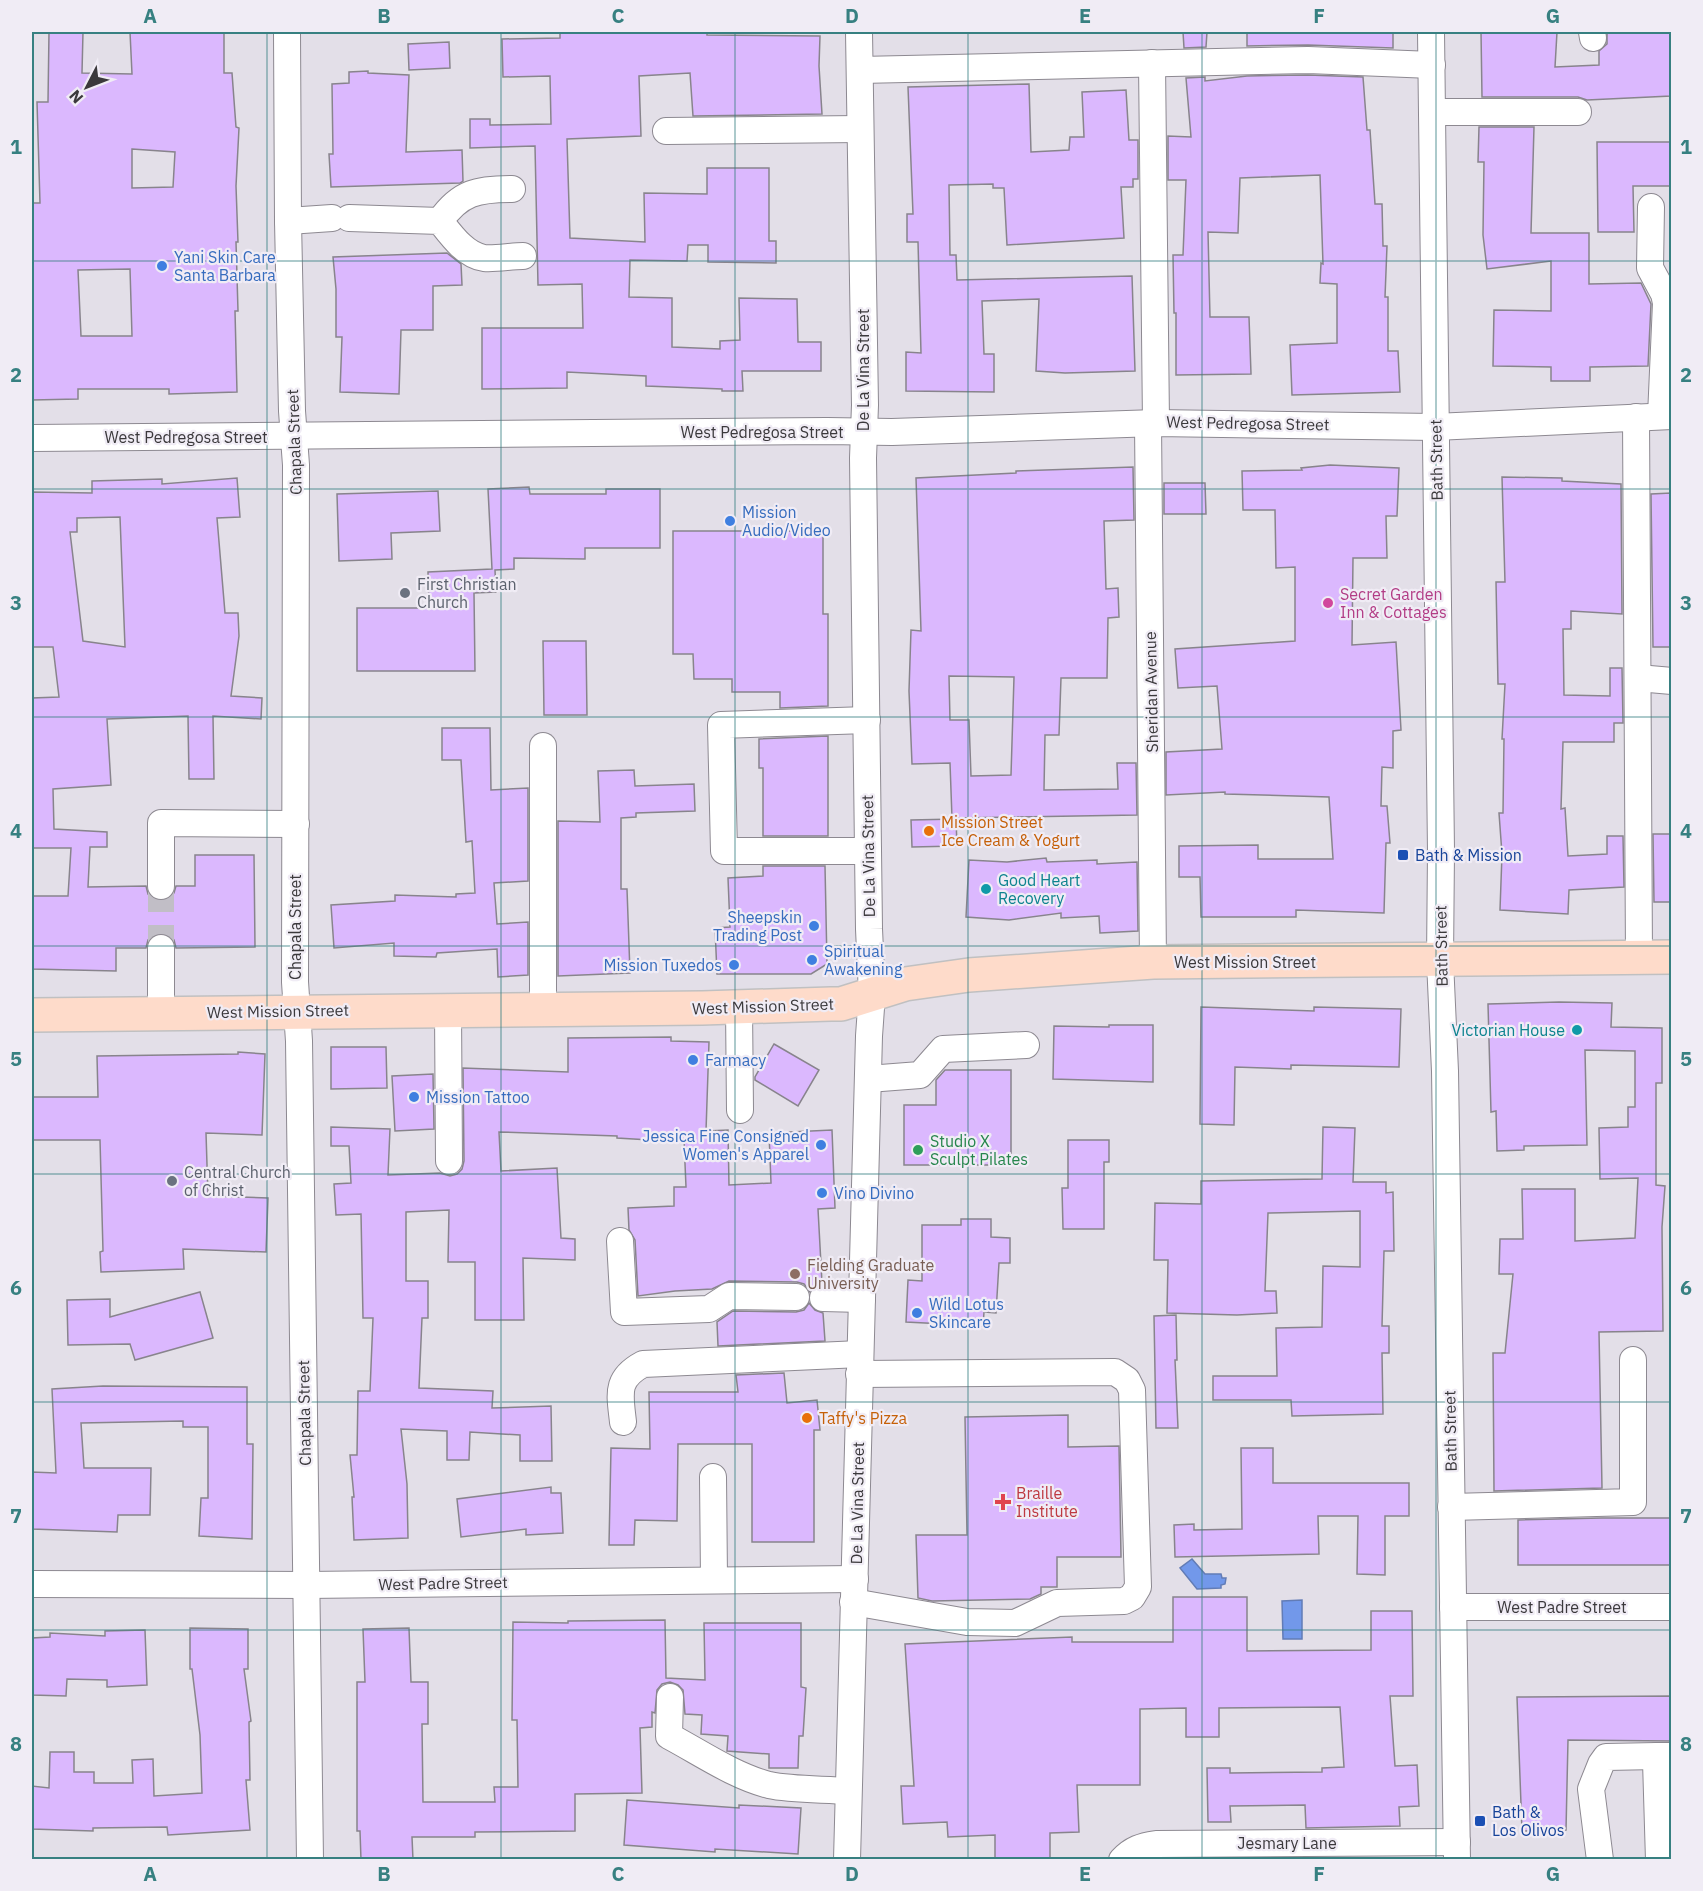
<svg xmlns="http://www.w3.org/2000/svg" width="1703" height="1891" font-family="'IBM Plex Sans',sans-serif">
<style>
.water{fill:#7298ea;stroke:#627cb6;stroke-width:1.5}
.building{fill:#dbb8fe;stroke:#88848c;stroke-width:1.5;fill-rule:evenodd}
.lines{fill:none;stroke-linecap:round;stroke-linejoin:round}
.minor-tunnel{stroke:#c1bec6;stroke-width:26;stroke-dasharray:26 13;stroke-linecap:butt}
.minor-casing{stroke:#8d8991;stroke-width:28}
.major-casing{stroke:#c0c0c1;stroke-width:36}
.minor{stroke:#fff;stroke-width:26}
.major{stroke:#fedbca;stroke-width:33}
.grid{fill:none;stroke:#378081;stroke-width:1.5;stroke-opacity:0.55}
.shop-dot{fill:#3f7fe0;stroke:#f0ecf5;stroke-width:2}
.worship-dot{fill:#6b7280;stroke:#f0ecf5;stroke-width:2}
.hotel-dot{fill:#d1479c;stroke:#f0ecf5;stroke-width:2}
.food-dot{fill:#e8710a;stroke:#f0ecf5;stroke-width:2}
.transit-dot{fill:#1a4fb4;stroke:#f0ecf5;stroke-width:2}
.culture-dot{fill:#0f9aa8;stroke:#f0ecf5;stroke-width:2}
.leisure-dot{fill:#2e9e5b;stroke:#f0ecf5;stroke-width:2}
.education-dot{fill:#8d6e63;stroke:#f0ecf5;stroke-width:2}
.health-dot{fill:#e0444e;stroke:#f0ecf5;stroke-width:2}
.labels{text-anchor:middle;stroke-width:4.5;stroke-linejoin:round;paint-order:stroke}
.shop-label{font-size:16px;fill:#366cbe;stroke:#f0ecf5;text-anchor:start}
.street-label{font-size:16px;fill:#3b393c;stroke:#f0ecf5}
.worship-label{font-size:16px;fill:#5b616d;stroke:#f0ecf5;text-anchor:start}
.hotel-label{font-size:16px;fill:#b23c85;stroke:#f0ecf5;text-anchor:start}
.food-label{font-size:16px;fill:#c56008;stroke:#f0ecf5;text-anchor:start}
.transit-label{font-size:16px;fill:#164399;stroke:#f0ecf5;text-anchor:start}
.culture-label{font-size:16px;fill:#0d838f;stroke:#f0ecf5;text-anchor:start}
.leisure-label{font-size:16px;fill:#27864d;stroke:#f0ecf5;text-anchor:start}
.education-label{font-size:16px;fill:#785e54;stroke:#f0ecf5;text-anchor:start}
.health-label{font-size:16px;fill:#be3a42;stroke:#f0ecf5;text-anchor:start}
.neatline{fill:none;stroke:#378081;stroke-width:2}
.grid-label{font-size:20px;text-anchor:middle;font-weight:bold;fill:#378081}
</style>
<rect width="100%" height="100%" fill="#e3dfe8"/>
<g class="water">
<path d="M1192,1559L1205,1574H1221L1222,1578H1226L1225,1584L1221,1585V1588L1197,1589L1180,1568Z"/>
<path d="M1302,1600V1639H1283L1282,1601Z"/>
</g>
<g class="building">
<path d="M49,32H83L82,73L132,74L130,32H224V73H232L236,127L239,128L236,186L238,242H236L238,311H235L237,392L169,394V389H78V399L32,400V203H40L37,102H48ZM132,149L175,152L173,187L132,188ZM130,269L132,336H81L78,270Z"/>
<path d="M560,32H707V35L820,36L819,66L822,114L693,116L690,73L639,76L641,136L567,139L570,238L645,242L644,193L707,194V168H769V241H776V263L708,262V245H688L687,261L630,260L629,297L672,298V347L720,349V341L740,340L739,298L797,299L798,342H821V371H742L743,391H722V389L646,386V376L567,372V388L482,389V328H583L582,284L538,285L535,146L470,148V119H490V125L551,124L550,76L503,77L502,39L560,38Z"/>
<path d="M1183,32H1207L1206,47L1184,48Z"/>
<path d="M1247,32H1393V48L1308,45L1247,46Z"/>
<path d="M1481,32H1557L1555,67L1599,65V51L1607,44V32H1671V96L1587,100L1578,97H1482Z"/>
<path d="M449,42L450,68L409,70L408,44Z"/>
<path d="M368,71V73L409,75L406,152L462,150L463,181L460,183L331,187L329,154H333L332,84L349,83V72Z"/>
<path d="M1308,75L1363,77L1367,130H1370L1375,204H1382L1383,246H1387L1385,297H1388V351H1398L1400,392L1292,395L1290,345L1337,343V284L1320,283L1321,263L1323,264L1320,175L1240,178L1238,233L1208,232L1210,317H1249L1251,374L1176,375V313H1174L1173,255H1183L1186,180H1168V136L1191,137L1186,78L1205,77V81L1247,76Z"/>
<path d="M1029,84L1031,152L1069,150L1070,137H1084L1082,92L1126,90L1129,140H1138V179H1133V187H1121L1124,238L1007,245L1004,188H993V184L949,185L950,255H956L957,280L1132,276L1135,371L1065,373L1036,371L1039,299L982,301L984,354H994V392L906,391V352L921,353L918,242H907V214H913L908,87Z"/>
<path d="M1479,127H1534L1531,233H1589V284L1641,283L1651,304L1648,366L1590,367V381H1551V367L1493,366L1494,310L1551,311V261L1487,269L1483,235L1484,162H1478Z"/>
<path d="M1597,142H1671V186H1633L1634,232H1598Z"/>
<path d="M447,253L461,264L462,285L433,286V330H401L399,394L340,392L342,337H336V289L333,257Z"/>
<path d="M1330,465L1399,468L1397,516H1386L1387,558H1353L1352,645L1396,642L1401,730L1393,731V768L1382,767L1381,806H1387L1390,843H1386L1384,913L1296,910V917H1201L1200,877H1179V846L1258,845V859H1333L1329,797L1225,794V792L1166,795V752L1222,749L1217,686L1178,688L1175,649L1295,641V567L1276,568L1275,510H1243L1242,471L1302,470L1301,468Z"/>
<path d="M1133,467L1134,520L1104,521L1106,589L1118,588L1119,617L1108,618L1107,678H1061L1059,735H1045L1044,790L1118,789L1117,763H1136L1137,815L952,818L950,763L912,764L909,691L911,630L921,631L916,478L1016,473V471ZM949,676L1014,677L1011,775L971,776L969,720H950Z"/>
<path d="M1502,477L1562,478V481L1621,484L1622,614L1571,611V629H1563L1564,695L1610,696V668H1622L1623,723H1614V742H1563L1561,809L1565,808L1568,856L1607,854V836H1623L1624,887L1569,890L1568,914L1500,910L1502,854L1499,813H1503L1504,739H1502L1505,684H1498L1496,582H1505Z"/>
<path d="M237,478L240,517L217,518L225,613H238L239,636L231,696L262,698L261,719L213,716L214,779H189L188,716L107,719L111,785L53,789L54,829L107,832V847H90L88,887L146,886L148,894L153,899L160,901L169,899L174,893L176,886H195V855H254L255,947L176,948L174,940L169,935L160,933L153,935L148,940L146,948H116V971L32,969V896H68L71,848H32V698L59,697L53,647H32V492L92,493V481L162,479V484ZM120,517L125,647L83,641L70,532H77V518Z"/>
<path d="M1164,483H1205L1206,514H1164Z"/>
<path d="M529,487L530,494H606V489H660V548H585V559L514,558V569L495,570L496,592L474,593L475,671H357V608H429L428,572L492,569L488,489Z"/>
<path d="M438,491L440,531L391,533L392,559L339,561L337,494Z"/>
<path d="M1671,493V647H1653L1651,494Z"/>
<path d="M673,531H823V614H828V706L780,708V692H732V679H694L693,654H673Z"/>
<path d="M543,641H586L587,715H544Z"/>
<path d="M442,728H490L491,790L528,788V881L494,883L497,924L528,922V975L498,977L497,949L437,953L436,957L394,956V943L334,948L331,905L395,901V895L456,897V894L475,893L472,841L466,842L461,760H442Z"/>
<path d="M828,736V836H763V768H759V739Z"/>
<path d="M634,770L635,786L694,784L695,811L636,813V817L621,818V889H627L630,973L558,976V821L600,822L598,771Z"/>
<path d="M956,819L957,846L912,847L911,820Z"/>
<path d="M1653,834H1671V902H1654Z"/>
<path d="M1046,858L1047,862L1097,860V864L1137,862L1138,931L1100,933L1099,916L1061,918V913L1009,920L966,917L969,860L1007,862Z"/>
<path d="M763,866H825L827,964L811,974H717L715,928L730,927L728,878L763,876Z"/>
<path d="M1559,1002L1612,1003L1611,1027L1662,1028V1083H1656V1185L1665,1186L1662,1227L1663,1331L1599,1332L1602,1488L1494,1491L1493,1353H1505L1513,1274H1499L1500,1239H1523L1522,1189H1575V1241L1635,1238L1638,1178L1600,1179L1599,1128L1628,1127V1107H1635V1051L1585,1050L1587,1145L1524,1146V1150L1497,1151L1496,1111L1491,1112L1488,1004Z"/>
<path d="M1201,1007L1314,1011V1007L1401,1009L1399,1067L1291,1065V1069L1235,1067L1234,1125L1200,1124Z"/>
<path d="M1109,1025H1153V1082L1053,1079L1054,1026L1109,1027Z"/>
<path d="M671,1037V1041L709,1042L706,1131L728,1130L729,1185L771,1183L769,1133L832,1130L835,1208L818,1209L822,1283L815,1285L810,1292L804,1284L797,1282L729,1281L712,1289L675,1291L638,1296L635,1240L629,1230L628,1208L674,1206V1187H686L684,1140H650L617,1138V1136L499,1132L501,1171L557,1168L561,1238L575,1239V1260L523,1258L524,1320H475V1262H448L449,1210L406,1212V1281H428V1318H422L419,1388L493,1391L492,1408L551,1406L552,1461H520V1435L470,1432L469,1460H447V1431L401,1429L407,1484L408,1538L354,1540L352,1497H354L350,1455H357L358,1391H370L373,1318H363L361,1214L336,1215L334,1184L351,1183L349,1146H331V1127L390,1129L388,1175L440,1173L450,1176L457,1174L462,1169L464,1161L463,1068L568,1072V1038Z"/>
<path d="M774,1044L819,1070L798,1106L755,1080V1077Z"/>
<path d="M331,1047H386L387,1088L331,1089Z"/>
<path d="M238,1052L265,1054L262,1135L206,1133L208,1196L268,1198L266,1252L183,1249L184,1269L101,1272L100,1252L103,1251L100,1140H32V1097H98L97,1056L238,1054Z"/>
<path d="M945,1070H1011V1165H904V1105H936V1080Z"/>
<path d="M433,1074L434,1129L395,1131L392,1076Z"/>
<path d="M1323,1127L1355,1128L1353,1182H1386V1193L1393,1192L1394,1251H1384L1382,1326H1389V1353H1382L1383,1414L1292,1416L1291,1400H1213V1376H1277L1276,1328L1322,1327L1323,1266L1360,1267V1211L1268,1213L1265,1291H1276L1277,1313L1237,1315L1167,1313L1168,1260H1154L1155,1203L1201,1204V1181L1322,1179Z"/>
<path d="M1068,1140H1109V1162H1104V1229H1063L1062,1188H1068Z"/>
<path d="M961,1219H991V1237L1010,1238V1263H999L996,1313L984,1312L983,1326L906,1322L908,1280L922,1281V1225H961Z"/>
<path d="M200,1292L213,1338L135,1360L130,1344L68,1345L67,1300L110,1299V1317Z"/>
<path d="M809,1303L815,1310L823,1313L825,1341L718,1346L717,1322L733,1311L796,1312L804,1310Z"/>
<path d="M1176,1315L1177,1360H1175L1178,1428H1156L1154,1316Z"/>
<path d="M784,1373L787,1403L817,1400L820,1430H814V1542H752V1444H678L677,1521L635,1520L634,1545H609L611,1448L650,1449L649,1392H738L736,1375Z"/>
<path d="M103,1386L247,1387V1444H253L252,1539L199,1536L201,1498H208V1427H183V1421L81,1423L84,1468H151L150,1515H118L117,1532L32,1529V1472L56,1473L52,1389Z"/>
<path d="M1068,1415V1447L1119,1446L1121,1557H1057V1587H1041V1594L1030,1599L932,1601L918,1598L916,1535H967L965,1417Z"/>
<path d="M1241,1448H1273V1483H1409V1516H1385V1575L1357,1574L1358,1516H1318L1319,1554L1175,1557L1174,1525L1194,1524V1530L1242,1529Z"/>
<path d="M551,1487V1493H561L563,1533L526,1535V1529L461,1537L457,1499Z"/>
<path d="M1602,1518H1671V1565H1518V1520Z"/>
<path d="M1173,1597H1247V1651L1371,1650V1611H1412L1413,1696H1390L1395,1766L1417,1765L1419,1806L1399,1807L1400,1826L1306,1828L1305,1805L1230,1806L1231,1822H1208L1207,1768H1230V1773L1322,1772V1768L1344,1767L1340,1707L1219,1708V1737H1186V1708L1140,1709V1785H1077L1079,1832L1050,1833V1860H995V1835L948,1837L947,1822L903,1824L901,1786H914L905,1644L1072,1637V1642H1173Z"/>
<path d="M665,1620L666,1678L705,1680L704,1623H801V1687L806,1688L803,1736H799L798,1768H769V1754L727,1751L728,1736L701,1734L702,1715L685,1714L683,1690L678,1685L670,1682L662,1684L657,1690L655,1713L652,1712V1727L640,1728L642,1793L575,1794V1831L475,1832V1837H412L413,1860H361L360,1831H357V1682H365L363,1629L409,1628L411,1682H428V1724H422L423,1802H495L494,1787H518L517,1720H512L513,1622L568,1623V1621Z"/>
<path d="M190,1628L248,1629V1669H244L251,1721L249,1722L250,1780H246L250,1830L168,1835L167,1827L93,1828V1831L32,1829V1786L49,1788L50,1752H74V1772H94V1783H133L132,1760L153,1759L154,1796L202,1793L200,1735L192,1669H190Z"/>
<path d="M145,1630L147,1685L107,1687V1680L67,1679L66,1696L32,1695V1638L50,1637V1633L105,1636V1631Z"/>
<path d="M1671,1696V1741L1568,1740L1566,1830L1522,1831L1517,1697Z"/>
<path d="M627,1800L739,1808V1805L801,1808L798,1854L715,1849V1852L624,1845Z"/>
</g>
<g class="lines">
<path class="minor-tunnel" d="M161,886V948"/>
<g class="minor-casing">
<g id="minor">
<path d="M287,32L288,221L292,411L296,465L295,982L299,1041L310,1860"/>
<path d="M1431,32L1441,851L1440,961L1445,1071L1457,1860"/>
<path d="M1592,32L1593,38"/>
<path d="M1152,63L1156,423"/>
<path d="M860,70L1308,60L1432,65"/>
<path d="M1432,112H1578"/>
<path d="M666,131L860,129"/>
<path d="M1651,207L1650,268L1664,294L1666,303L1661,416"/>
<path d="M349,218L440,221C451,235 465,255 484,258C496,259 511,256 523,256"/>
<path d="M288,221L332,218"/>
<path d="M440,221C460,192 478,189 512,189"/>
<path d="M1636,417L1639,957"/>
<path d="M1148,423L1153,962"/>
<path d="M32,438L827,431L892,432L1156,423L1435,427L1672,416"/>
<path d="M1638,678L1672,681"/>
<path d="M867,720L721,725L724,851H868"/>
<path d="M161,886V823L296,824"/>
<path d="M739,1007L740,1110"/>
<path d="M448,1010L449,1161"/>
<path d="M543,1010V746"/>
<path d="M161,1013V948"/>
<path d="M868,1079L920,1075L943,1049L1026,1045"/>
<path d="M620,1241L624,1312L709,1309L729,1296L796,1297"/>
<path d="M823,1298L862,1299"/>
<path d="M623,1422C620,1394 615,1379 643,1364L860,1354"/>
<path d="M713,1477L714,1579"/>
<path d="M1451,1507L1633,1502V1360"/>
<path d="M32,1584L306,1585L855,1579"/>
<path d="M853,1602L967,1622L1015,1623L1057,1603L1124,1601L1132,1597L1138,1587L1132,1390L1127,1380L1115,1372L859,1374"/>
<path d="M1453,1607H1672"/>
<path d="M670,1697L669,1736C701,1753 734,1776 769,1785C792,1790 824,1789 848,1791"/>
<path d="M847,1860L869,1036L872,994L869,929L863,458L865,405L859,32"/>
<path d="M1122,1860C1132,1849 1142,1846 1156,1844L1457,1842"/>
<path d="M1600,1860L1591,1789L1601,1764L1606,1757L1657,1756"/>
<path d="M1659,1860L1656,1761L1657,1756H1672"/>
</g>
</g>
<g class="major-casing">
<path id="major" d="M32,1015L702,1008L831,1004H841L905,984L969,975L1153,962L1672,957"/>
</g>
<use href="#minor" class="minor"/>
<use href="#major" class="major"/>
</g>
<path class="grid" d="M267,32V1860M501,32V1860M735,32V1860M968,32V1860M1202,32V1860M1436,32V1860M32,261H1672M32,489H1672M32,717H1672M32,946H1672M32,1174H1672M32,1402H1672M32,1630H1672"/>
<g class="shop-dot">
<circle cx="162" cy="266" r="6"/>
<circle cx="730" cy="521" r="6"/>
<circle cx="814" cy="926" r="6"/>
<circle cx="812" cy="960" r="6"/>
<circle cx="734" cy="965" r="6"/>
<circle cx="693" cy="1060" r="6"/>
<circle cx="414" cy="1097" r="6"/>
<circle cx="821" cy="1145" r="6"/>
<circle cx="822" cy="1193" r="6"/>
<circle cx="917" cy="1313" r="6"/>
</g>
<g class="worship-dot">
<circle cx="405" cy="593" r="6"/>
<circle cx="172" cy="1181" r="6"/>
</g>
<circle class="hotel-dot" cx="1328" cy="603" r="6"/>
<g class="food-dot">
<circle cx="929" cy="831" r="6"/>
<circle cx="807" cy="1418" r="6"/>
</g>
<g class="transit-dot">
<rect x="1397" y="849" width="12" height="12" rx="3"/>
<rect x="1474" y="1815" width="12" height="12" rx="3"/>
</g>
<g class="culture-dot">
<circle cx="986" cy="889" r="6"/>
<circle cx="1577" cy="1030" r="6"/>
</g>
<circle class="leisure-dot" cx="918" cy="1150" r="6"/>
<circle class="education-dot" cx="795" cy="1274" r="6"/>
<path class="health-dot" d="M1000 1493h6v6h6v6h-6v6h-6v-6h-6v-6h6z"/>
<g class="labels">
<g class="shop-label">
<text x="174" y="263">Yani Skin Care<tspan x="174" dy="18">Santa Barbara</tspan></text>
<text x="742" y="518">Mission<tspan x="742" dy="18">Audio/Video</tspan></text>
<text x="802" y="923" text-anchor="end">Sheepskin<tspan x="802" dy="18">Trading Post</tspan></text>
<text x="824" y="957">Spiritual<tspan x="824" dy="18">Awakening</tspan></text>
<text x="722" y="971" text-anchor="end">Mission Tuxedos</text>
<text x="705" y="1066">Farmacy</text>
<text x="426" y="1103">Mission Tattoo</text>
<text x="809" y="1142" text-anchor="end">Jessica Fine Consigned<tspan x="809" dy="18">Women's Apparel</tspan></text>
<text x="834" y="1199">Vino Divino</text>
<text x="929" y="1310">Wild Lotus<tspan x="929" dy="18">Skincare</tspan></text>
</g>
<g class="street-label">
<text transform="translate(863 370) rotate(-90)" y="6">De La Vina Street</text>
<text transform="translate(1248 423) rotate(1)" y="6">West Pedregosa Street</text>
<text x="762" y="438">West Pedregosa Street</text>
<text x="186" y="443">West Pedregosa Street</text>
<text transform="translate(294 442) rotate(-92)" y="6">Chapala Street</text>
<text transform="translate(1436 460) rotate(-91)" y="6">Bath Street</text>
<text transform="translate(1151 692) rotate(-91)" y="6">Sheridan Avenue</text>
<text transform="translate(868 856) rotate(-91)" y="6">De La Vina Street</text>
<text transform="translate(295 927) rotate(-90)" y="6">Chapala Street</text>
<text transform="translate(1441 946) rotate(-91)" y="6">Bath Street</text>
<text x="1245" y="968">West Mission Street</text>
<text transform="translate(763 1006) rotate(-2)" y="6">West Mission Street</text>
<text transform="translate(278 1011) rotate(-1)" y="6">West Mission Street</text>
<text transform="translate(304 1413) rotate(-91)" y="6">Chapala Street</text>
<text transform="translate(1450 1431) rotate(-91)" y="6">Bath Street</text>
<text transform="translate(857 1503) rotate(-89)" y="6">De La Vina Street</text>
<text transform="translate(443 1583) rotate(-1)" y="6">West Padre Street</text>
<text x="1562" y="1613">West Padre Street</text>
<text x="1287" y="1849">Jesmary Lane</text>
</g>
<g class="worship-label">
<text x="417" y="590">First Christian<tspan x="417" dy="18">Church</tspan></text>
<text x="184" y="1178">Central Church<tspan x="184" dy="18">of Christ</tspan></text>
</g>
<g class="hotel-label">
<text x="1340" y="600">Secret Garden<tspan x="1340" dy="18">Inn &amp; Cottages</tspan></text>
</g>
<g class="food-label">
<text x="941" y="828">Mission Street<tspan x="941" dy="18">Ice Cream &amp; Yogurt</tspan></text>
<text x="819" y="1424">Taffy's Pizza</text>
</g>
<g class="transit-label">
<text x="1415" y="861">Bath &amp; Mission</text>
<text x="1492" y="1818">Bath &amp;<tspan x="1492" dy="18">Los Olivos</tspan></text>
</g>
<g class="culture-label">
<text x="998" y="886">Good Heart<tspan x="998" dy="18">Recovery</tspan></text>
<text x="1565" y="1036" text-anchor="end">Victorian House</text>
</g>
<g class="leisure-label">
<text x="930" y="1147">Studio X<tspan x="930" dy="18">Sculpt Pilates</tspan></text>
</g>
<g class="education-label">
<text x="807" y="1271">Fielding Graduate<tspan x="807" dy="18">University</tspan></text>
</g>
<g class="health-label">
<text x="1016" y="1499">Braille<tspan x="1016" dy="18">Institute</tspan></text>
</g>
</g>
<rect width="1703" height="1891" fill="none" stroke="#f0ecf5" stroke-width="66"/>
<g transform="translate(87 87) rotate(228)" stroke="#f0ecf5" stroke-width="4.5" paint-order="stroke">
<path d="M0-4.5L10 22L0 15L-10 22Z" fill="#3b393c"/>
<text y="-9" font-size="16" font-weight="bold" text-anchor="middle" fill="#3b393c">N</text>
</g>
<rect x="33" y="33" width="1637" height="1825" class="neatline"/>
<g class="grid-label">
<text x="150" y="23">A</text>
<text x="384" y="23">B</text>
<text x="618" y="23">C</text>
<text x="852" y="23">D</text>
<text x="1085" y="23">E</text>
<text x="1319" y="23">F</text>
<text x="1553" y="23">G</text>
<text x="16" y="154">1</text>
<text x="1686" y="154">1</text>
<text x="16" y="382">2</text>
<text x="1686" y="382">2</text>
<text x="16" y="610">3</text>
<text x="1686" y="610">3</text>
<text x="16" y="838">4</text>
<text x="1686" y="838">4</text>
<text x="16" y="1066">5</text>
<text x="1686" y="1066">5</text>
<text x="16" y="1295">6</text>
<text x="1686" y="1295">6</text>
<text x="16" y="1523">7</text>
<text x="1686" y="1523">7</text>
<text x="16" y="1751">8</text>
<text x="1686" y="1751">8</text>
<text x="150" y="1881">A</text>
<text x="384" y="1881">B</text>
<text x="618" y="1881">C</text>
<text x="852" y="1881">D</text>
<text x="1085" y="1881">E</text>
<text x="1319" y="1881">F</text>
<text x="1553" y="1881">G</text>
</g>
</svg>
